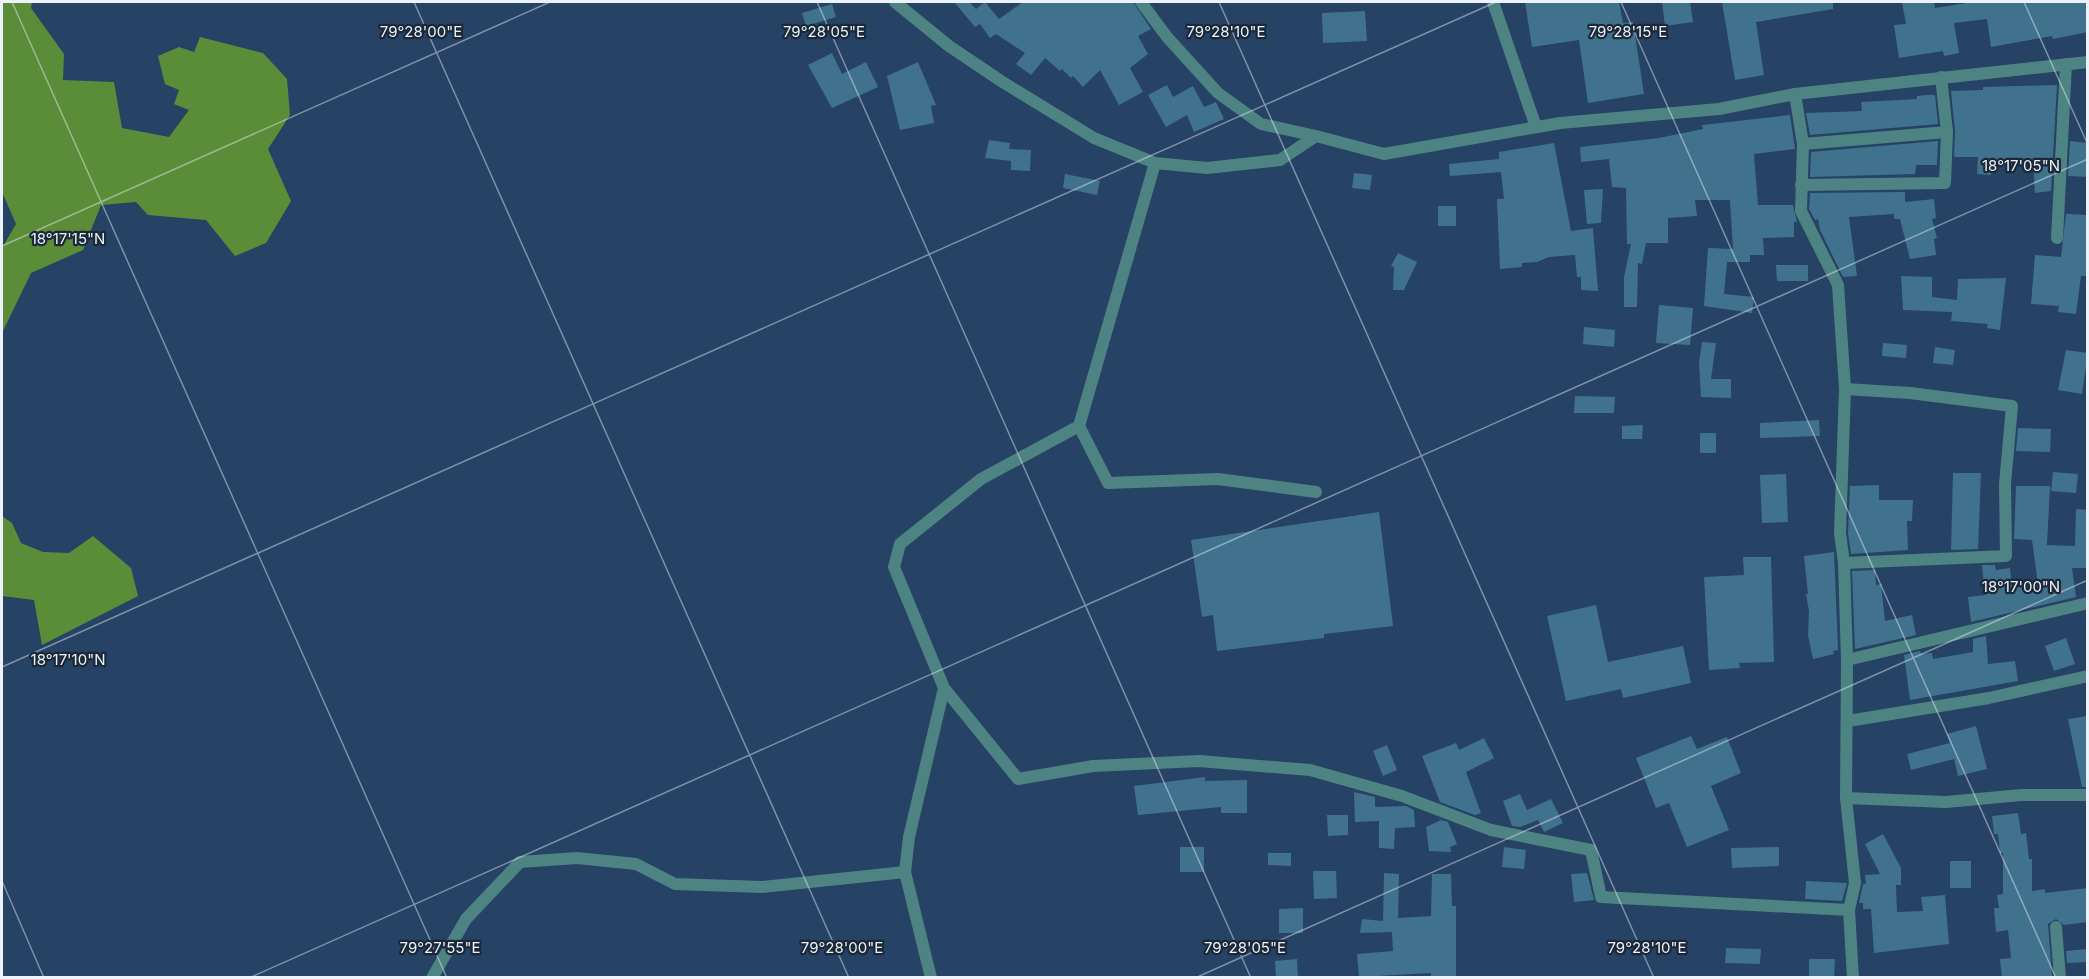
<svg xmlns="http://www.w3.org/2000/svg" width="2089" height="979" font-family="Inter,sans-serif">
<style>
.water{fill:#5b8d38}
.building{fill:#41728d}
.lines{fill:none;stroke-linecap:round;stroke-linejoin:round}
.minor{stroke:#4d8483;stroke-width:12}
.ticks{fill:none;stroke:#ebf2fb;stroke-width:1.5;stroke-opacity:0.45}
.ticks-label{font-size:15px;text-anchor:middle;fill:#ebf2fb;stroke:#1b2838;stroke-width:4.5;stroke-linejoin:round;paint-order:stroke}
</style>
<rect width="100%" height="100%" fill="#264264"/>
<g class="water">
<path d="M2,2H32L31,8L64,54L63,80L114,82L122,128L169,137L189,110L174,104L179,90L165,84L158,56L179,47L194,52L200,37L263,53L287,79L290,115L268,149L291,201L266,243L235,256L206,220L148,215L136,202L101,205L83,250L31,273L2,333V248L16,224L2,192Z"/>
<path d="M2,516L12,523L21,543L43,552L69,553L93,536L131,568L138,596L42,645L34,600L2,596Z"/>
</g>
<g class="building">
<path d="M954,2H969L976,9L985,2L999,19L1023,2H1133L1151,29L1138,36L1148,54L1130,68L1143,92L1119,105L1100,70L1083,87L1073,76L1071,78L1062,69L1060,71L1045,58L1031,75L1016,64L1025,53L996,34L990,38L980,24L975,27Z"/>
<path d="M1525,2H1619L1623,23L1633,22L1644,94L1588,103L1579,40L1532,47Z"/>
<path d="M1662,2H1690L1693,22L1665,26Z"/>
<path d="M1722,2H1833V9L1756,22L1764,75L1735,80Z"/>
<path d="M1902,2H1934L1935,8L1973,2H2088V32L2053,39L2052,36L1991,47L1987,19L1954,23L1959,53L1944,56L1943,51L1899,58L1894,25L1906,24Z"/>
<path d="M832,4L836,17L806,26L802,13Z"/>
<path d="M1365,11L1367,41L1323,43L1322,13Z"/>
<path d="M832,53L842,74L866,62L878,87L832,108L808,65Z"/>
<path d="M918,62L936,105L931,106L934,123L900,130L887,76Z"/>
<path d="M1167,85L1173,97L1193,86L1204,107L1216,102L1224,119L1194,132L1187,115L1166,127L1148,95Z"/>
<path d="M2057,85L2051,191L2035,193L2033,164L1991,167V175L1977,174L1978,157H1954L1955,131L1951,91L1983,90V87Z"/>
<path d="M1927,95H1935L1938,124L1810,135L1806,113L1862,111L1861,102L1917,99V96Z"/>
<path d="M1790,115L1795,149L1754,154L1758,205H1793L1797,222H1794V237L1763,238L1764,255H1750V262H1727L1724,294L1754,297L1752,313L1704,306L1708,248L1733,249L1730,200H1695L1697,216L1668,218V243H1646L1642,264L1638,263L1637,307H1624V277L1631,244H1627L1626,188L1612,187L1609,159L1581,162L1580,147L1659,138L1703,129L1702,125Z"/>
<path d="M989,140L1010,143L1009,149L1031,150L1030,171L1011,170V161L985,158Z"/>
<path d="M1938,141L1937,165H1916L1915,174L1810,177L1811,152Z"/>
<path d="M2070,141L2088,143V177L2068,176Z"/>
<path d="M1554,143L1571,231L1593,228L1598,291L1581,290V277H1577L1575,255L1549,257L1537,262L1522,263V267L1500,269L1497,199H1504L1501,172L1450,176L1449,164L1499,159V152Z"/>
<path d="M1354,173L1372,175L1370,190L1352,188Z"/>
<path d="M1065,174L1100,181L1097,195L1063,188Z"/>
<path d="M1603,189L1601,223L1587,224L1584,190Z"/>
<path d="M1905,192V202L1934,199L1936,218L1932,219L1937,238L1934,239L1936,255L1910,259L1900,219H1894V214L1849,217L1857,276L1843,277L1820,230L1818,219L1815,220L1809,209L1810,193Z"/>
<rect x="1438" y="206" width="18" height="20"/>
<path d="M2066,214L2088,215V276H2081L2076,314L2058,312L2059,306L2031,304L2035,255L2061,257Z"/>
<path d="M1398,253L1417,262L1404,290H1393L1394,267L1391,266Z"/>
<path d="M1776,265H1808V281H1777Z"/>
<path d="M1901,276L1932,277V297L1957,300L1958,279L2006,278L2000,330L1987,328L1988,324L1951,321L1952,312L1903,310Z"/>
<path d="M1659,305L1693,308L1690,345L1656,343Z"/>
<path d="M1584,327L1615,330L1614,347L1583,344Z"/>
<path d="M1702,342L1716,343L1711,379H1731V398L1701,397L1699,362Z"/>
<path d="M1883,343L1907,345L1906,358L1882,356Z"/>
<path d="M1935,347L1955,350L1953,365L1933,363Z"/>
<path d="M2066,350L2088,353L2082,394L2058,390Z"/>
<path d="M1575,396L1615,397L1614,413H1574Z"/>
<path d="M1819,420L1820,436L1760,438V423Z"/>
<path d="M1643,425L1642,439H1622V426Z"/>
<path d="M2018,428L2051,429L2050,452L2016,451Z"/>
<rect x="1700" y="433" width="16" height="20"/>
<path d="M2053,472L2078,474L2076,493L2051,491Z"/>
<path d="M1953,473H1981L1978,549L1951,550Z"/>
<path d="M1786,474L1788,522L1762,523L1760,475Z"/>
<path d="M1879,485V500H1913L1912,521H1907L1908,550L1851,554L1848,533L1850,486Z"/>
<path d="M2016,486H2050L2047,545L2075,546L2076,509L2088,510V568H2072L2076,597L1971,622L1968,597L1985,595L1982,565H1995L1996,570L2010,568L2012,588L2038,584L2032,540L2014,539Z"/>
<path d="M1379,512L1393,626L1324,634V638L1217,651L1213,615L1202,617L1191,540Z"/>
<path d="M1834,552L1838,650L1833,651L1834,654L1813,659L1808,636L1809,611L1806,594H1808L1804,556Z"/>
<path d="M1743,557H1771L1774,662L1739,663L1740,668L1709,670L1704,577L1744,575Z"/>
<path d="M1875,570L1876,585L1881,584L1885,621L1912,615L1916,635L1855,649L1852,571Z"/>
<path d="M1596,605L1608,662L1683,646L1691,683L1623,698L1621,689L1566,701L1547,616Z"/>
<path d="M1986,636L1988,664L2015,661L2018,681L1910,700L1904,655L1920,651L1921,654L1932,653L1933,659L1973,652V639Z"/>
<path d="M2066,638L2075,664L2054,671L2045,646Z"/>
<path d="M2088,716V787H2082L2068,719Z"/>
<path d="M1976,726L1987,769L1958,776L1954,759L1911,770L1907,754L1950,743L1947,734Z"/>
<path d="M1691,736L1697,749L1727,737L1741,773L1711,786L1729,830L1687,847L1669,803L1656,808L1636,758Z"/>
<path d="M1484,738L1494,758L1466,772L1481,813L1475,815L1440,802L1422,756L1456,743L1459,750Z"/>
<path d="M1387,745L1397,770L1383,776L1373,751Z"/>
<path d="M1205,777V781L1247,780V813H1221V807L1138,815L1134,786Z"/>
<path d="M1354,792L1375,797V807L1406,806L1414,810L1415,827L1395,828L1394,849L1379,848V821L1355,822Z"/>
<path d="M1520,794L1527,810L1551,799L1563,823L1544,832L1538,820L1520,827L1512,826L1503,801Z"/>
<path d="M2018,813L2021,834L2026,833L2029,859H2032V891L2045,889V893L2088,888V922L2064,925L2056,919L2048,924L2052,976L2002,978L2000,959L2011,958L2008,930L1996,932L1994,908H1999L1997,895L2003,894V853H2000L1998,834H1994L1992,816Z"/>
<path d="M1327,815H1348V835L1328,836Z"/>
<path d="M1441,820L1448,822L1457,844L1450,847L1451,852L1429,851L1426,827Z"/>
<path d="M1883,834L1901,868V885H1896L1897,912L1923,911L1921,897L1945,895L1949,944L1874,953L1871,909H1863V903H1859L1863,884H1866L1865,875L1880,874L1865,844Z"/>
<rect x="1180" y="847" width="24" height="25"/>
<path d="M1504,847L1526,850L1524,869L1502,867Z"/>
<path d="M1779,847V866L1732,868L1731,848Z"/>
<path d="M1268,853H1291V866L1268,865Z"/>
<rect x="1950" y="861" width="21" height="27"/>
<path d="M1313,871H1336L1337,898L1314,899Z"/>
<path d="M1384,873L1399,874L1398,918L1431,916L1432,874H1451L1452,906H1456V978H1431V973L1359,977L1357,954L1393,951L1392,932L1360,933L1362,919L1383,921Z"/>
<path d="M1587,873L1594,900L1574,902L1571,874Z"/>
<path d="M1806,881L1847,883L1842,901L1805,899Z"/>
<path d="M1303,908V933H1279V909Z"/>
<path d="M1726,948L1761,949L1760,964L1725,963Z"/>
<path d="M2088,949V962L2067,963L2066,951Z"/>
<path d="M1297,959L1298,978H1276L1275,961Z"/>
<path d="M1809,959H1835L1834,978H1809Z"/>
</g>
<g class="lines">
<g class="minor">
<path d="M895,2L949,46L1001,81L1094,138L1155,163L1207,168L1280,160L1316,136L1384,154L1560,123L1719,109L1795,94L2088,62"/>
<path d="M1141,2L1167,37L1218,93L1261,124L1316,136"/>
<path d="M1493,2L1536,127"/>
<path d="M1795,94L1803,144L1801,211L1838,285L1845,389L1840,533L1844,563L1847,660L1846,798L1855,883L1849,910L1853,978"/>
<path d="M1803,144L1947,132L1941,77"/>
<path d="M1801,185L1945,183L1947,132"/>
<path d="M2057,238L2066,64"/>
<path d="M1079,426L1108,483L1218,479L1316,492"/>
<path d="M1844,563L2006,556L2005,484L2012,406L1910,393L1845,389"/>
<path d="M1847,660L2088,603"/>
<path d="M944,688L1018,779L1093,766L1199,761L1310,770L1402,796L1491,830L1591,850L1601,897L1849,910"/>
<path d="M1848,721L1989,698L2088,676"/>
<path d="M1846,798L1946,802L2021,795H2088"/>
<path d="M2056,927L2060,978"/>
<path d="M432,978L466,919L520,862L577,858L636,864L675,884L762,887L905,872"/>
<path d="M931,978L905,872L909,837L944,688L894,567L900,544L981,479L1079,426L1155,163"/>
</g>
</g>
<path class="ticks" d="M12,2L447,978M414,2L849,978M817,2L1251,978M1219,2L1654,978M1621,2L2056,978M2024,2L2088,145M2,246L550,2M2,667L1496,2M2,881L44,978M249,978L2088,159M1195,978L2088,580"/>
<g class="ticks-label">
<text x="421" y="37">79°28'00"E</text>
<text x="824" y="37">79°28'05"E</text>
<text x="1226" y="37">79°28'10"E</text>
<text x="1628" y="37">79°28'15"E</text>
<text x="2021" y="171">18°17'05"N</text>
<text x="68" y="244">18°17'15"N</text>
<text x="2021" y="592">18°17'00"N</text>
<text x="68" y="665">18°17'10"N</text>
<text x="440" y="953">79°27'55"E</text>
<text x="842" y="953">79°28'00"E</text>
<text x="1245" y="953">79°28'05"E</text>
<text x="1647" y="953">79°28'10"E</text>
</g>
<rect width="2089" height="979" fill="none" stroke="#ebf2fb" stroke-width="6"/>
</svg>
